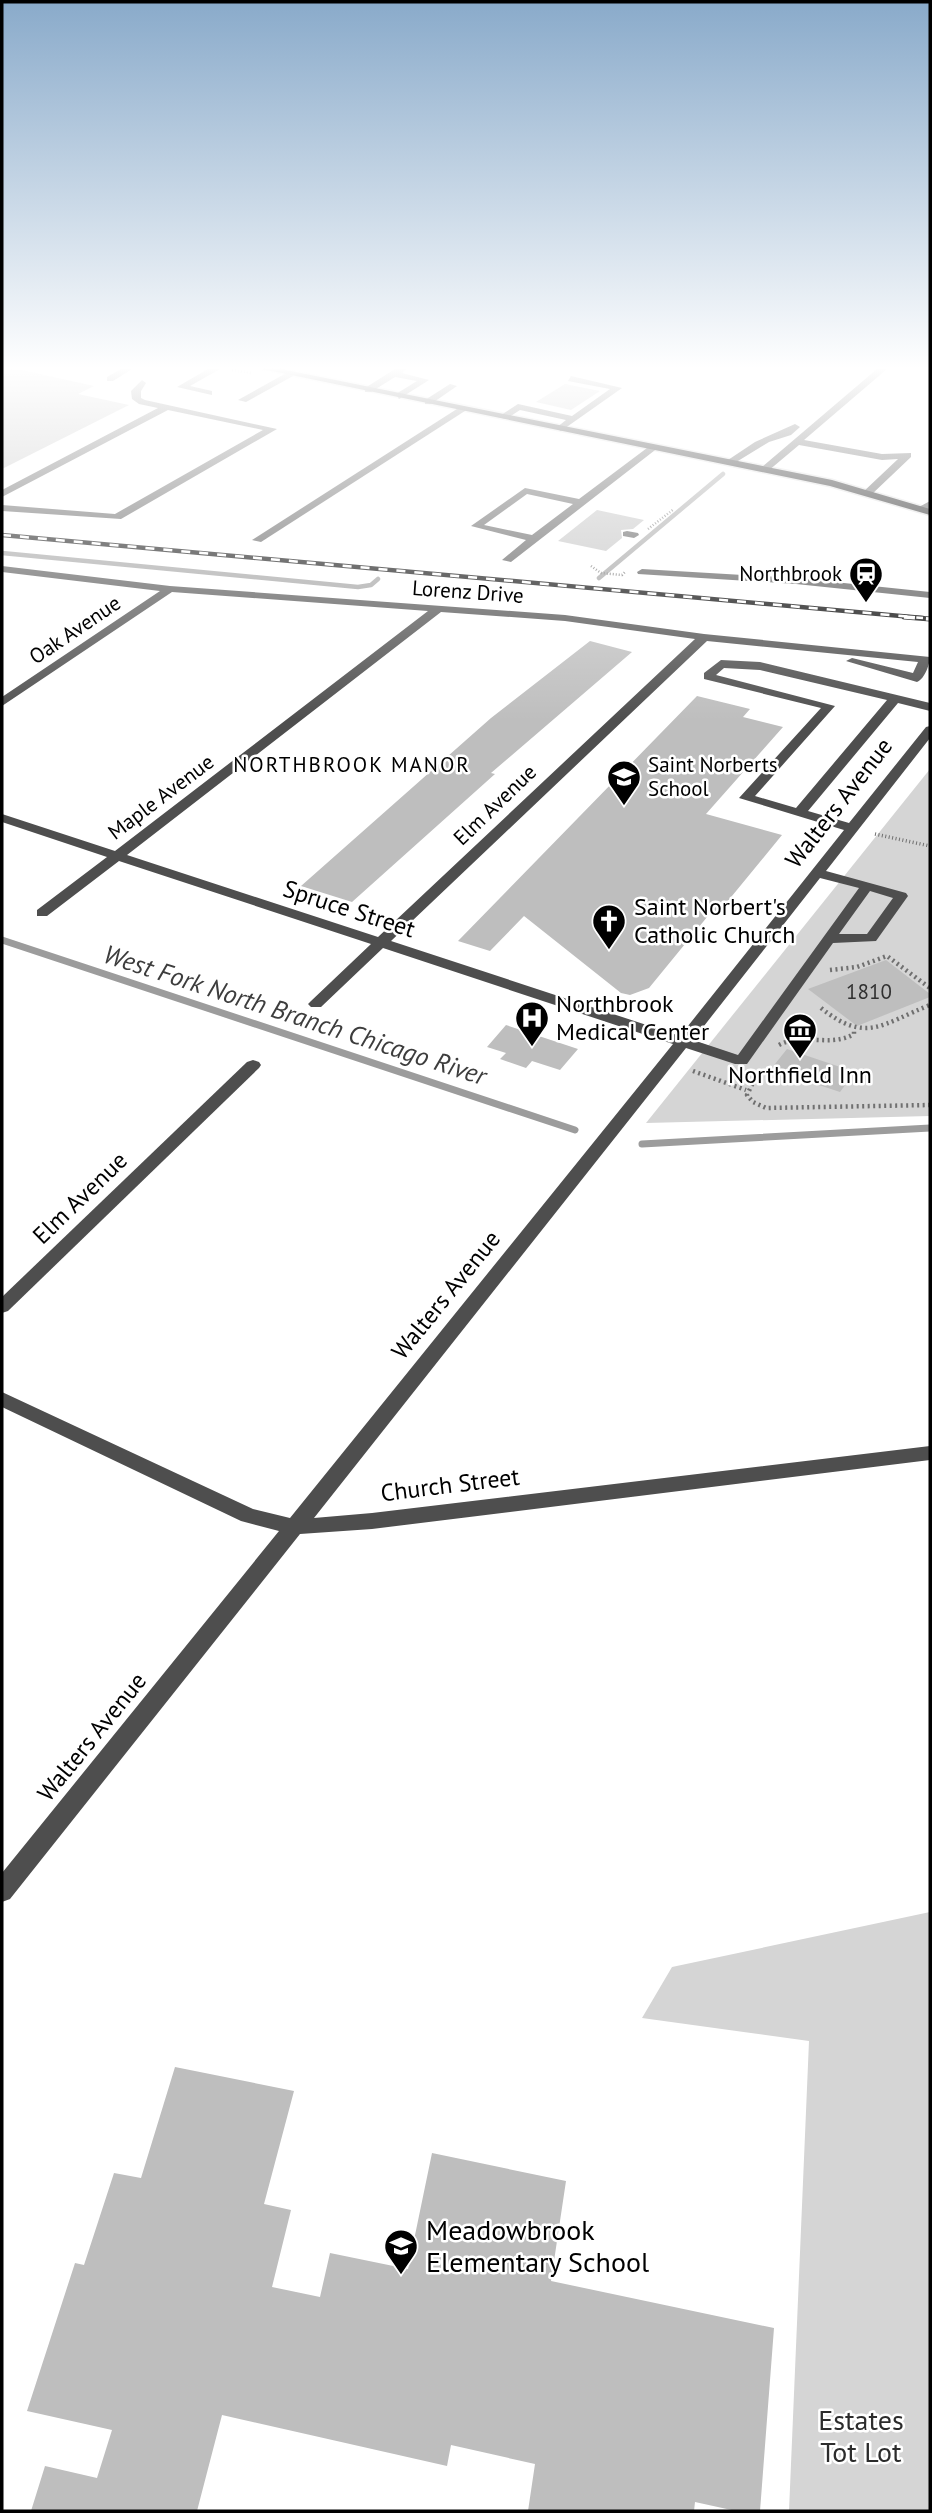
<svg xmlns="http://www.w3.org/2000/svg" width="932" height="2513" font-family="'PT Sans',sans-serif">
<style>
.green{fill:#d5d5d5}
.lines{fill:none;stroke-linecap:round;stroke-linejoin:round}
.stream-far1{stroke:#9c9c9c;stroke-width:4.5}
.stream{stroke:#9c9c9c;stroke-width:7}
.building{fill:#bebebe}
.major-casing{stroke:#dbdbdb;stroke-width:3}
.path-far2{stroke:#707070;stroke-width:2.5;stroke-dasharray:1 2;stroke-linecap:butt}
.path-far1{stroke:#707070;stroke-width:3.5;stroke-dasharray:1 2.5;stroke-linecap:butt}
.path{stroke:#707070;stroke-width:4.5;stroke-dasharray:2 3.5;stroke-linecap:butt}
.minor{fill:#4e4e4e;fill-rule:evenodd}
.major{fill:#000;fill-rule:evenodd}
.rail-far1-casing{stroke:#000;stroke-width:4.5}
.rail-casing{stroke:#000;stroke-width:5}
.rail-far1{stroke:#fff;stroke-width:2.5;stroke-dasharray:9;stroke-linecap:butt}
.rail{stroke:#fff;stroke-width:3.5;stroke-dasharray:11;stroke-linecap:butt}
.labels{text-anchor:middle;stroke-width:5;stroke-linejoin:round;paint-order:stroke}
.far-poi-label{font-size:21px;fill:#000;stroke:#fff;text-anchor:end}
.far-street-label{font-size:21px;fill:#000;stroke:#fff}
.far-neighbourhood-label{font-size:21px;letter-spacing:2px;fill:#000;stroke:#fff}
.number-label{font-size:21px;fill:#303030}
.street-label{font-size:24px;fill:#000;stroke:#fff}
.poi-label{font-size:24px;fill:#000;stroke:#fff;text-anchor:start}
.water-label{font-size:26px;font-style:italic;fill:#3d3d3d;stroke:#fff}
.near-poi-label{font-size:28px;fill:#000;stroke:#fff;text-anchor:start}
.near-park-label{font-size:28px;fill:#2c2c2c;stroke:#fff}
</style>
<rect width="100%" height="100%" fill="#fff"/>
<g class="green">
<path d="M930,769V1116L646,1123Z"/>
<path d="M930,1912V2511H789L809,2041L642,2018L672,1967Z"/>
</g>
<g class="lines">
<g class="stream-far1">
<path d="M2,553L358,587L371,585L378,579"/>
<path d="M599,578L723,474"/>
</g>
<g class="stream">
<path d="M2,940L575,1130"/>
<path d="M642,1144L930,1128"/>
</g>
</g>
<g class="building">
<path d="M2,369H17L94,386L78,394L129,405L2,469Z"/>
<path d="M565,384L600,391L571,410L536,402Z"/>
<path d="M597,510L644,520L633,529L621,530L622,538L606,551L558,541Z"/>
<path d="M590,641L632,652L491,773L495,774L352,902L301,886L491,718Z"/>
<path d="M697,696L750,709L743,717L783,727L706,814L782,835L718,913L712,911L649,988L630,995L621,993L524,916L490,951L458,941Z"/>
<path d="M886,960L930,994V997L857,1026L808,989Z"/>
<path d="M506,1025L578,1049L560,1070L532,1061L526,1068L500,1059L506,1053L487,1047Z"/>
<path d="M787,1049L855,1072L840,1092L771,1069Z"/>
<path d="M175,2067L294,2091L264,2204L291,2210L272,2287L320,2297L330,2253L408,2269L432,2153L566,2181L551,2281L774,2328L760,2511H736L695,2502L694,2511H528L535,2464L451,2445L447,2466L222,2415L197,2511H31L45,2466L97,2478L112,2430L27,2411L75,2263L84,2265L114,2173L141,2178Z"/>
</g>
<g class="lines">
<g class="major-casing">
<path id="major" d="M262,369H281L832,480L930,509V515L830,486Z"/>
</g>
<g class="path-far2">
<path d="M232,370L251,373"/>
<path d="M648,529L674,509"/>
<path d="M591,566L601,573L622,575L625,572"/>
</g>
<path class="path-far1" d="M875,834L930,846"/>
<g class="path">
<path d="M830,970L857,967L887,956L930,988"/>
<path d="M821,1008C866,1044 882,1024 930,1005"/>
<path d="M779,1045C803,1032 830,1048 854,1034V1030"/>
<path d="M693,1071L746,1090"/>
<path d="M757,1074L747,1095L753,1102L766,1108L930,1105"/>
</g>
<g class="minor">
<path d="M121,369H132L113,381H107V377Z"/>
<path d="M208,369H220L190,386L212,391V395L177,387Z"/>
<path d="M395,369H406L402,373L429,380L399,399L396,394L417,381L395,377L371,392H365V388Z"/>
<path d="M877,369H887L804,440L882,454L911,453V457L871,495L862,493L898,459L882,460L799,445L768,471H762V467Z"/>
<path d="M290,371L293,376L246,402L238,400Z"/>
<path d="M571,376L622,388L561,431L556,428L566,420L520,410L506,419L498,417L518,404L572,416L610,389L568,381Z"/>
<path d="M142,380L146,383L141,391V398L145,400L277,429L121,519L2,511V505L115,514L263,430L168,410L2,497V490L158,408L139,404L132,399L131,391Z"/>
<path d="M450,384L457,386L431,404H425V400Z"/>
<path d="M460,407L468,409L261,542L252,540Z"/>
<path d="M795,424L800,427L791,435L769,442L733,464L725,462L755,442Z"/>
<path d="M651,445L659,447L511,562L502,560L526,540L471,526L525,488L579,499ZM527,494L573,504L532,535L484,525Z"/>
<path d="M930,501V509L919,511V507Z"/>
<path d="M627,531L638,533L639,535L634,538L623,536V532Z"/>
<path d="M2,566L170,586L565,615L704,634L930,657C930,663 925,679 917,682L846,661L852,658L913,673L918,662L707,641L391,941L680,1036L844,830L739,798L821,708L704,679V673L721,660L760,662L930,703V711L898,703L808,811L849,823L926,727L930,726V738L826,871L906,893L908,896L876,941L833,943L747,1064H735L686,1048L314,1518L372,1513L930,1446V1460L372,1529L300,1534L10,1899L2,1902V1873L279,1531L241,1521L2,1407V1392L253,1509L290,1518L673,1044L383,948L321,1007H311L308,1004L311,1001L371,944L119,861L47,916H37V910L107,857L2,822V814L115,851L428,611L172,592L2,706V697L160,591L2,572ZM441,612L565,621L695,639L378,937L127,855ZM724,668L760,670L887,700L796,808L755,796L835,706L716,675ZM820,878L859,888L738,1055L693,1040ZM870,891L893,898L867,934H839Z"/>
<path d="M642,569L796,578L930,592V598L796,584L638,574L637,572Z"/>
<path d="M253,1060L259,1062L261,1065L259,1068L8,1311L2,1313V1297L247,1062Z"/>
</g>
<use href="#major" class="major"/>
<g class="rail-far1-casing">
<path id="rail-far1" d="M2,535L923,618"/>
</g>
<g class="rail-casing">
<path id="rail" d="M904,617L930,619"/>
</g>
<use href="#rail-far1" class="rail-far1"/>
<use href="#rail" class="rail"/>
</g>
<linearGradient id="sky" x2="0" y2="1"><stop stop-color="#89aaca"/><stop offset="0.51" stop-color="#fff"/><stop offset="1" stop-color="#fff" stop-opacity="0"/></linearGradient>
<rect width="932" height="721" fill="url(#sky)"/>
<defs>
<g id="station-pin" transform="scale(1.75)"><path d="M0 17L-7.5 6A9.5 9.5 0 1 1 7.5 6Z" fill="#000" stroke="#fff"/><path d="M-3-6H3Q5-6 5-4V2Q5 4 3 4L4.5 6H3L1.5 4h-3L-3 6H-4.5L-3 4Q-5 4-5 2V-4Q-5-6-3-6ZM-3.5-4v3h7v-3ZM-3.5 1v1.5H-2V1ZM2 1v1.5H3.5V1Z" fill="#fff"/></g>
<g id="school-pin" transform="scale(1.75)"><path d="M0 17L-7.5 6A9.5 9.5 0 1 1 7.5 6Z" fill="#000" stroke="#fff"/><path d="M0-5L7-2L0 1L-7-2ZM-4 1L0 2.5L4 1V4Q0 6-4 4Z" fill="#fff"/></g>
<g id="church-pin" transform="scale(1.75)"><path d="M0 17L-7.5 6A9.5 9.5 0 1 1 7.5 6Z" fill="#000" stroke="#fff"/><path d="M-1.2-6h2.4v3.5h3.3v2.4h-3.3V6h-2.4V-.1h-3.3v-2.4h3.3Z" fill="#fff"/></g>
<g id="hospital-pin" transform="scale(1.75)"><path d="M0 17L-7.5 6A9.5 9.5 0 1 1 7.5 6Z" fill="#000" stroke="#fff"/><path d="M-5-5h3v3.5h4V-5h3V5h-3V1.5h-4V5h-3Z" fill="#fff"/></g>
<g id="museum-pin" transform="scale(1.75)"><path d="M0 17L-7.5 6A9.5 9.5 0 1 1 7.5 6Z" fill="#000" stroke="#fff"/><path d="M0-6L6-3V-2H-6V-3ZM-5-1h2V3h-2ZM-1-1h2V3h-2ZM3-1h2V3H3ZM-6 4H6V6H-6Z" fill="#fff"/></g>
</defs>
<g fill-rule="evenodd">
<use href="#station-pin" x="866" y="574"/>
<use href="#school-pin" x="624" y="777"/>
<use href="#church-pin" x="609" y="921"/>
<use href="#hospital-pin" x="532" y="1018"/>
<use href="#museum-pin" x="800" y="1030"/>
<use href="#school-pin" x="401" y="2246"/>
</g>
<g class="labels">
<g class="far-poi-label">
<text x="842" y="581">Northbrook</text>
<text x="648" y="772" text-anchor="start">Saint Norberts<tspan x="648" dy="24">School</tspan></text>
</g>
<g class="far-street-label">
<text transform="translate(468 592) rotate(4)" y="7">Lorenz Drive</text>
<text transform="translate(75 630) rotate(-34)" y="7">Oak Avenue</text>
<text transform="translate(161 797) rotate(-37)" y="7">Maple Avenue</text>
<text transform="translate(495 805) rotate(-44)" y="7">Elm Avenue</text>
</g>
<g class="far-neighbourhood-label">
<text x="352" y="772">NORTHBROOK MANOR</text>
</g>
<g class="number-label">
<text x="869" y="999">1810</text>
</g>
<g class="street-label">
<text transform="translate(839 803) rotate(-52)" y="8">Walters Avenue</text>
<text transform="translate(349 909) rotate(18)" y="8">Spruce Street</text>
<text transform="translate(80 1198) rotate(-44)" y="8">Elm Avenue</text>
<text transform="translate(446 1295) rotate(-51)" y="8">Walters Avenue</text>
<text transform="translate(450 1485) rotate(-7)" y="8">Church Street</text>
<text transform="translate(92 1737) rotate(-51)" y="8">Walters Avenue</text>
</g>
<g class="poi-label">
<text x="634" y="915">Saint Norbert's<tspan x="634" dy="28">Catholic Church</tspan></text>
<text x="556" y="1012">Northbrook<tspan x="556" dy="28">Medical Center</tspan></text>
<text x="800" y="1083" text-anchor="middle">Northfield Inn</text>
</g>
<g class="water-label">
<text transform="translate(295 1015) rotate(18)" y="9">West Fork North Branch Chicago River</text>
</g>
<g class="near-poi-label">
<text x="426" y="2240">Meadowbrook<tspan x="426" dy="32">Elementary School</tspan></text>
</g>
<g class="near-park-label">
<text x="861" y="2430">Estates<tspan x="861" dy="32">Tot Lot</tspan></text>
</g>
</g>
<rect width="932" height="2513" fill="none" stroke="#000000" stroke-width="7"/>
</svg>
